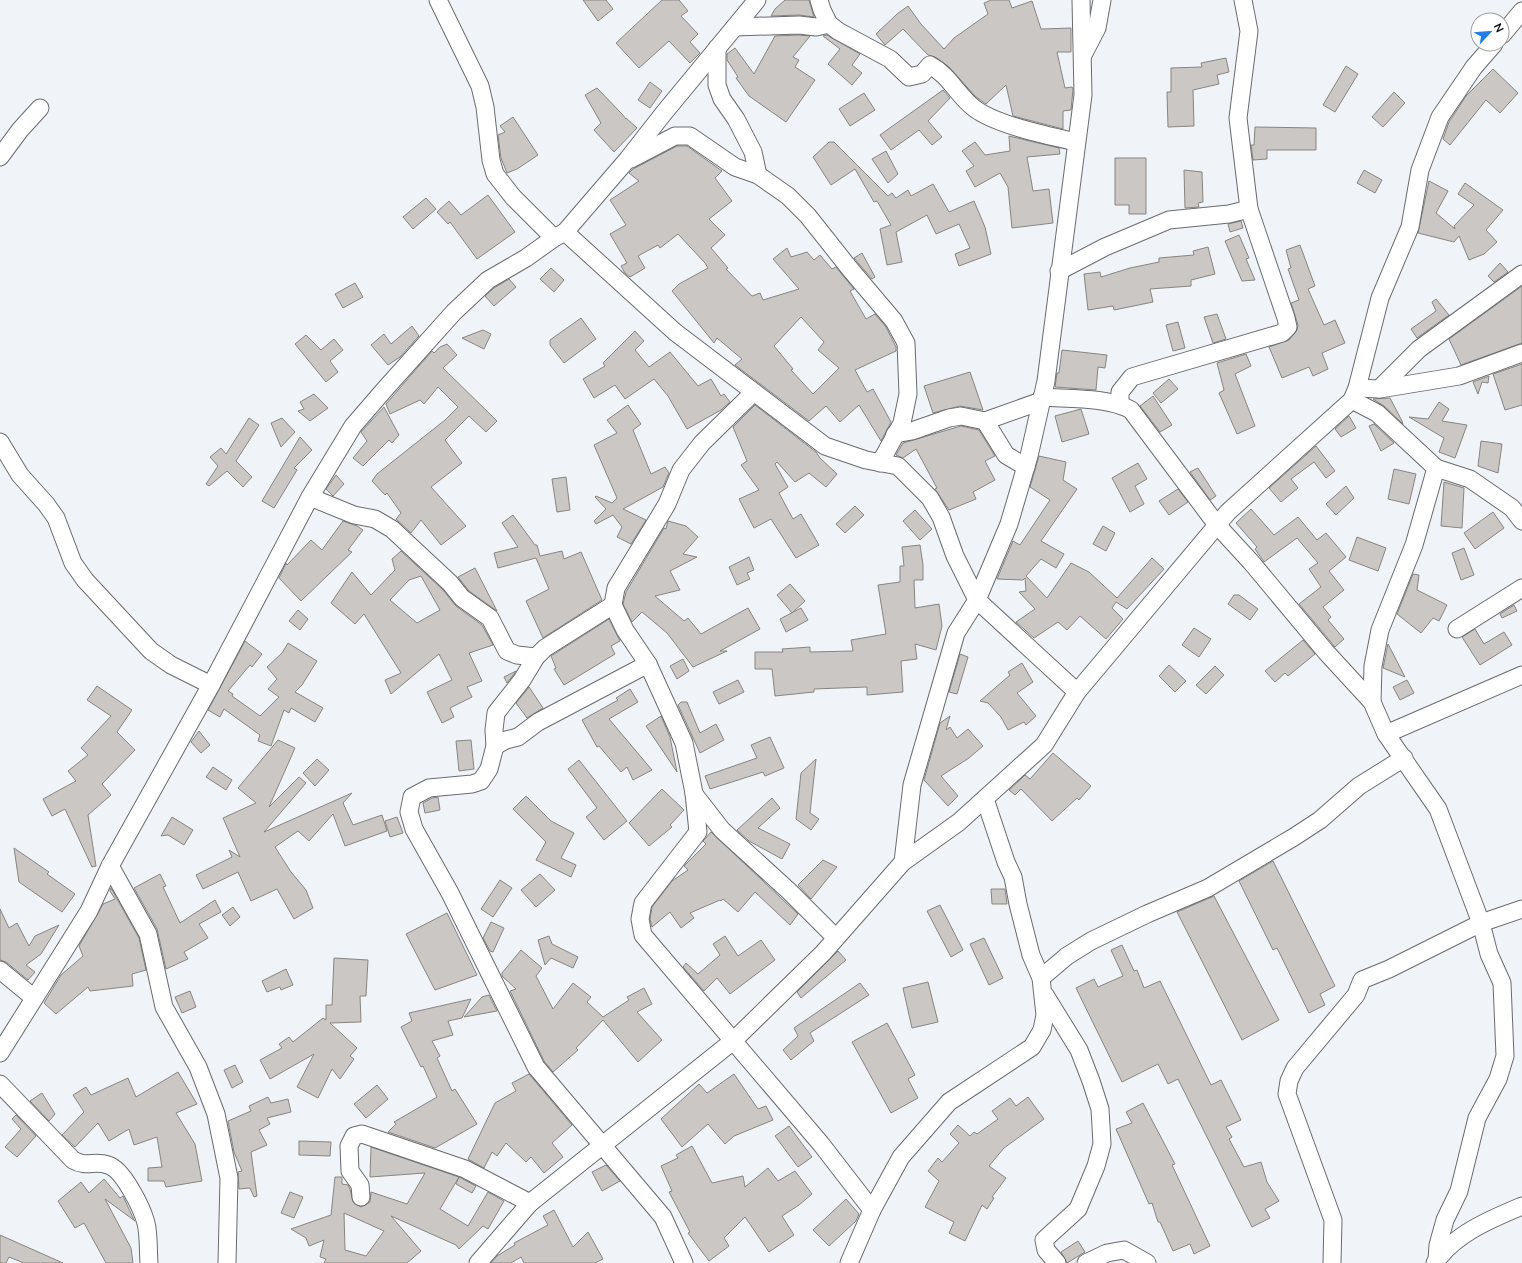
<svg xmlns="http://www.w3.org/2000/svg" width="1522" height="1263" font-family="Mulish,sans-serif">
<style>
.building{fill:#cbc7c4;stroke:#888581;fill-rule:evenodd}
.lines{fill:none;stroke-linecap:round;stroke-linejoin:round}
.minor-casing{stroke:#686b6f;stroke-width:19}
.minor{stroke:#fff;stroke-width:17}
</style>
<rect width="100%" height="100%" fill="#f0f4f8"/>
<g class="building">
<path d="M583,0H606L613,9L598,21Z"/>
<path d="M662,0H679L688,11L681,16L698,34L690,42L700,53L690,63L669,41L639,68L616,43Z"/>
<path d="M785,0H809L814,17L799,15L771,16L775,9Z"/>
<path d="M991,0H1009L1012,8L1032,1L1041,29L1071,28V52H1057L1065,88L1072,87L1073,89L1071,110L1063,111V129L1013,116L1006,85L986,104L975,96L949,67L935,57L928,55L903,29L885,45L876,34L897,14L908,6L921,24L944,49L954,38L988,14L984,3Z"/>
<path d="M799,35L810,36L793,57L799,60L795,67L815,80L786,122L749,96L736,78L738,77L727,60V54L735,48L754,74L775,36Z"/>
<path d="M827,35L860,54L852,65L862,73L852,85L828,64L840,49L823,36Z"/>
<path d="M1226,58L1229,72L1217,75L1219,84L1193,90L1194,126L1168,127L1167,92H1171V68L1202,67L1201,63Z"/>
<path d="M1346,66L1358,74L1335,112L1323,105Z"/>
<path d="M1493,69L1518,93L1500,113L1486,100L1450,145L1443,139L1449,122L1466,96Z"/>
<path d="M650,82L662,91L650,108L638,100Z"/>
<path d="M597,88L622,114L626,119V118L637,128L614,152L594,130L601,123L585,95Z"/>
<path d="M943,90L950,98L928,121L942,137L932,145L919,130L891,150L880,135Z"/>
<path d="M1394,92L1405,103L1383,127L1372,117Z"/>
<path d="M864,93L875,110L850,126L839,109Z"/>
<path d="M513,117L538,155L517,169L507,173L501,158L498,135L505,132L500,126Z"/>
<path d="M1255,127L1316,128V150H1267V159L1253,160L1251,145H1254Z"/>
<path d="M1009,136L1059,148L1060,154L1027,157L1033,191L1049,189L1053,223L1012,228L1008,187L1000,173L975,187L966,171L974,166L962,151L975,142L985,155L1010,151Z"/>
<path d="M829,142H834L888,196L892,193L896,198L908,190L911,196L933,184L949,212L974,201L985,227L991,254L959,266L955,254L970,248L959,224L936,234L927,215L896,232L902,262L887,265L880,229L891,225L877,201L874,202L855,169L831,185L813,157Z"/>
<path d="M677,146H687L722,171L715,178L732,201L709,219L725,235L711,248L728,268L726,269L752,296L760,293L763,300L799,289L773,259L787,248L791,257L807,252L814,260L820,255L832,269L836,267L854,289L850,291L866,319L875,314L886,327L896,347V351L855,370L867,392L873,389L891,422L881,441L859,405L840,422L826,406L809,421L735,365L742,359L717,338L714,343L672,291L679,284L708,268L705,263L678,234L660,248L658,245L638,256L645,268L630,277L625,273L621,266L627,263L610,234L626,225L610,200L639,181L629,173L633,169ZM801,317L824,342L818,350L839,368L813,394L791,370L793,369L774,346Z"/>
<path d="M886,151L898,174L888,183L872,159Z"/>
<path d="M1115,158H1146V214H1129V205H1115Z"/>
<path d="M1184,170L1202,172L1203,202L1198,203L1199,207L1185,208Z"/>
<path d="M1364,170L1382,180L1375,193L1357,183Z"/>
<path d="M1429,181L1448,191L1436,213L1455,229L1454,226L1474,205L1458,194L1465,183L1503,210L1486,230L1497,242L1484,254L1469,260L1459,236L1454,242L1418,233Z"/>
<path d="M488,195L515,232L477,259L450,222L448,224L437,212L449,201L461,215Z"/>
<path d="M426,198L436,209L413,229L403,217Z"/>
<path d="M1241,221L1243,228L1230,232L1228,224Z"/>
<path d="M1239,235L1249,258L1246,259L1255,280L1242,281L1225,241Z"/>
<path d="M1300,245L1315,286L1308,289L1324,325L1335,320L1345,343L1322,353L1328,369L1313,376L1309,367L1282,378L1269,347L1289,340L1297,330L1298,325L1291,303L1299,300L1288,269L1291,268L1286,250Z"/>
<path d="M1208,247L1215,274L1191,280V286L1150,289L1153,302L1114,310L1113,306L1088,310L1084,274L1100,272L1101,277L1130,268L1159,262V258L1194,255L1193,251Z"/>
<path d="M862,253L875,277L872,279L854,258Z"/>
<path d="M1500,263L1508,272L1494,282L1488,276Z"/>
<path d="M551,268L564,280L554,292L540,279Z"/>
<path d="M509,279L516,287L494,306L485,296L494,288Z"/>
<path d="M355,283L363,297L343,308L335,294Z"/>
<path d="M1522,286V343L1461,365L1449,339Z"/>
<path d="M1436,299L1449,315L1417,338L1411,329L1436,311L1432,302Z"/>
<path d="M1217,314L1226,339L1213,343L1204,317Z"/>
<path d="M581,318L596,339L564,363L550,345V340Z"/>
<path d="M1178,322L1185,348L1173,351L1166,325Z"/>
<path d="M412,326L419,336L400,357L388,365L371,345L384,334L391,344Z"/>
<path d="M483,330L491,334L484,349L462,338Z"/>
<path d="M635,331L644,341L635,350L649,367L670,352L698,386L711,379L721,396L724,394L730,402L721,410L687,429L668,396L654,379L625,399L615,385L594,398L583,379L605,366L603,363Z"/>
<path d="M306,335L321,350L334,339L343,350L330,361L338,372L326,382L295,344Z"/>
<path d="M447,344L457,355L443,368L497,421L486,432L469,416L445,440L462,463L431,487L466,526L441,545L421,520L411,533L396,519L401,513L387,493L385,495L372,481L377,474L445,420L458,407L438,387L424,404L420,400L390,414L386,404L432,351L434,353L440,347Z"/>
<path d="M1062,350L1107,355L1105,368L1098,367L1096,390L1055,387L1057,373H1059Z"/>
<path d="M1246,354L1251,366L1235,374L1255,426L1237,434L1219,393L1224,390L1217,363Z"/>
<path d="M1522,364V405L1505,410L1493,374Z"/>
<path d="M970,372L983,410L960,406L933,413L924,386Z"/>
<path d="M1489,376L1488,383L1482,382L1478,394L1473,382Z"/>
<path d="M1169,379L1178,389L1161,403L1153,393Z"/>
<path d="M314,394L328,408L310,421L298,411L304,409L300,402Z"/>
<path d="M1153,396L1172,425L1160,432L1140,406Z"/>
<path d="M1390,398L1402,421L1403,424L1384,406L1373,399Z"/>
<path d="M1439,402L1449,409L1442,421L1467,425L1455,458L1439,452L1444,438L1409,417L1428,419Z"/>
<path d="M628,405L641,424L633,430L651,474L665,467L669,473L663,487L623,509L646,520L631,544L617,537L622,527L613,515L596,524L594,521L606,509L595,497L596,496L612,503L617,498L594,445L617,433L607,420Z"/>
<path d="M755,405L816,452L820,458L837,474L826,487L809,473L795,482L777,462L775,464L788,487L779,493L793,519L801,514L819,545L796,558L771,519L754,528L739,499L759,490L741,465L747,461L733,427Z"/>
<path d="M384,407L399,435L392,443L389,440L363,466L353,458L367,441L361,432Z"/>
<path d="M1081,409L1089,434L1062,442L1055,416Z"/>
<path d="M1349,416L1356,428L1341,437L1335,429Z"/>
<path d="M249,418L259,425L236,461L252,477L243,487L227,471L209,486L206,484L218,466L210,457L221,448L226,454Z"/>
<path d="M282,418L295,432L281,447L271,423Z"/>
<path d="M1374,424L1394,443L1381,451L1369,426Z"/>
<path d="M961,426L979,430L995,456L985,461L995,480L973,492L976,499L949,510L935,489L937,488L916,449L903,458L896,455L903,443Z"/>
<path d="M300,437L312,450L294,468L297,470L274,508L262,501Z"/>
<path d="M1481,441L1502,444L1498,473L1478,466Z"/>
<path d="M1316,446L1335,471L1326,478L1314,462L1291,479L1298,488L1281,502L1269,488Z"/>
<path d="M1039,456L1066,462L1063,480L1077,489L1041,541L1064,554L1056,568L1041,559L1026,576L1047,598L1071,563L1089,572L1117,598L1152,558L1164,569L1127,609L1116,602L1112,608L1123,619L1106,639L1080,616L1067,630L1058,622L1034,638L1016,622L1035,609L1019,592L1026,591L1025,578L1023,580L997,579L1013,541L1020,545L1050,500L1030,487Z"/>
<path d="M1138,463L1147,479L1135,486L1144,504L1130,512L1112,478Z"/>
<path d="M1198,468L1216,496L1210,500L1190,472Z"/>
<path d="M1394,469L1416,474L1409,504L1388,499Z"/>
<path d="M336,475L344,484L333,496L326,489Z"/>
<path d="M566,477L570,510L557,512L552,479Z"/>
<path d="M1444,482L1464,488L1462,528L1441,526Z"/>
<path d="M1346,486L1354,498L1336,515L1326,504Z"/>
<path d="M1178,489L1188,502L1169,515L1159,501Z"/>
<path d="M855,506L864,515L845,533L836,524Z"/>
<path d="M1251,509L1274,535L1298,517L1317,540L1326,533L1346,557L1329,571L1344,590L1323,607L1331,617L1328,620L1344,639L1335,647L1299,604L1321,587L1309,569L1318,563L1297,538L1264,562L1255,549L1257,547L1236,523Z"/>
<path d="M915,510L932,529L920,540L903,521Z"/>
<path d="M1493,512L1504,528L1475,549L1464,533Z"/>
<path d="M513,515L535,545H537L540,556L562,551L564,559L581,552L602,600L543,638L526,601L549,589L536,558L498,568L494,553L518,547L502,523Z"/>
<path d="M343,521L357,526L363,530L348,550L352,552L301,601L279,578L286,563L287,565L311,540L322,550Z"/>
<path d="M668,521L686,526L698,537L683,554L697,557L670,571L680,590L655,596L684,621L688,618L701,634L748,608L760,629L720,651H727L693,667L667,633L642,612L632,622L623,604L626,592L664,528L666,529Z"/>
<path d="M1103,526L1115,533L1106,551L1093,544Z"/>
<path d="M1357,537L1386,548L1378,571L1349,560Z"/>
<path d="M920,545L923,565V580H914L915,608L939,604L942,626L936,650L915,644L917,659L901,661L903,692L867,695V687L814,689V692L775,696L772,669H755V652H783L782,649L810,647V652L853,651L851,640L886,634L878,585L900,582V566H904L902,547Z"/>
<path d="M1464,548L1474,575L1461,580L1452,553Z"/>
<path d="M401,551L443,590L456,606L482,625L493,645L469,653L482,681L467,687L472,697L450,708L454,717L442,723L427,692L452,680L439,654L391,694L385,680L401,673L364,614L355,624L331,603L352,572L371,595L395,570L392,559ZM421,576L440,610L417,623L390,600L409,580Z"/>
<path d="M749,557L754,570L747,573L750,579L737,585L729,567Z"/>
<path d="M475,568L497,611L469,591L458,577Z"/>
<path d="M1413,574L1419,575L1417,590L1447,605L1439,621L1433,618L1421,633L1397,614Z"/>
<path d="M790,584L805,601L792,613L777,595Z"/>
<path d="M1234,595H1239L1258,609L1250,620L1228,604Z"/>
<path d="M1514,605L1517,611L1502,618L1500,614Z"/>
<path d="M801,608L808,620L786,632L780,619Z"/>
<path d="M298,610L308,619L300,630L289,621Z"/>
<path d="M609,619L620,641L611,646L615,654L564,685L554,669L556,668L551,656Z"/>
<path d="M1194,628L1211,639L1199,657L1182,645Z"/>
<path d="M1475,629L1484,644L1504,632L1512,645L1480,665L1462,637Z"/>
<path d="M1303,640L1315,654L1288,676L1285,673L1275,682L1265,671Z"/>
<path d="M245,641L262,654L252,667L250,665L228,691L233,694L232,696L260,716L279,697L268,689L277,679L267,667L282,653L288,643L317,661L302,685L295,692L323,708L315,722L291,708L289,713L284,710L271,746L258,741L260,735L224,709L220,717L208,710Z"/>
<path d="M1388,644L1405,677L1383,668Z"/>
<path d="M960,654L968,657L957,694L949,692Z"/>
<path d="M683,659L689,671L677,679L670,666Z"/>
<path d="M1022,663L1033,682L1017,693L1036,716L1026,725L1024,722L1008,730L1001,717L988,703L980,701L1010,675L1008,672Z"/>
<path d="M1169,665L1186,681L1175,692L1159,676Z"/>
<path d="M1215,666L1224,675L1206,694L1196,685Z"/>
<path d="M516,671L514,674L507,683L504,677Z"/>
<path d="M738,680L744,692L719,704L713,692Z"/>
<path d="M1407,680L1414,693L1400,700L1393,687Z"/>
<path d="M97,686L132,710L117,732L135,750L102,784L111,795L88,815L96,866L92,867L65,809L52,816L43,799L76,781L68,771L88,755L81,748L111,716L87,700Z"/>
<path d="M529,687L543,708L527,718L516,703Z"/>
<path d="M630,689L638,702L609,719L652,770L633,780L627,767L621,772L599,746L597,747L582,720L618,700L616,698Z"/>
<path d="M681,702H687L700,733L716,724L724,740L700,753L678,705Z"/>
<path d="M661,716L670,737L677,772L646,726Z"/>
<path d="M950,716L946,730L950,727L957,738L968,729L983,746L969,758L941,776L958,796L948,806L924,780L940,723Z"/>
<path d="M199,731L210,745L201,753L191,742Z"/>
<path d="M770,737L784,768L765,776L763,772L710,789L705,776L757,758L751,745Z"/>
<path d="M278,740L295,748L269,807L299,777L306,783L264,832L352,793L343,803L353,825L382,815L387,831L345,846L333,814L309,841L298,831L275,847L291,872L306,890L313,908L294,919L277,889L251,901L238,872L203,889L196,875L232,857L229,850L240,857L223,818L256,803L238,788Z"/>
<path d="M471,740L474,769L459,771L456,741Z"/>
<path d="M1053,753L1091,786L1079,800L1077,798L1052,821L1021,789L1015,795L1009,790L1025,775L1030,779Z"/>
<path d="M317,759L329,770L315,786L303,773Z"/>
<path d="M816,759L810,813L819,819L811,830L796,819L801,773Z"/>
<path d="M579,760L627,821L604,840L586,817L597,808L568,769Z"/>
<path d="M213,767L232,780L226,790L206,777Z"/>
<path d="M662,789L684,810L670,825L672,827L649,846L629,823Z"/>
<path d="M526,796L551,821L574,833L561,858L576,865L571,877L536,860L546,842L513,809Z"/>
<path d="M438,797L440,810L425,813L423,803L432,798Z"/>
<path d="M772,798L780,808L758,828L790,844L782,859L749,841L737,830Z"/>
<path d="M172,817L193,830L184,845L168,835L161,836Z"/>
<path d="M397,817L403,833L390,837L385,821Z"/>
<path d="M711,832L798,914L790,925L755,892L738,912L723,899L721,901L720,900L690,913L694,918L681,928L670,912L652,927L650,919L652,907L672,881L688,870L684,866L706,844L703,841Z"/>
<path d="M14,848L49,872L47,874L75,894L62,912L19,882Z"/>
<path d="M823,860L837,867L811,899L798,885Z"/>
<path d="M1273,861L1335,986L1320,994L1325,1005L1309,1013L1277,948L1273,950L1239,881Z"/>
<path d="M160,874L166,886L163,887L180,923L215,900L221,912L199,924L208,938L184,952L188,959L166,969L157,929L134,888Z"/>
<path d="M540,874L555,890L536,907L521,890Z"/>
<path d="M500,880L512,888L493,917L481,909Z"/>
<path d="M111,888L139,938L146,970L132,974L133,986L90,991L88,987L56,1014L44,1003L61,975L83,956L79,946L103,904L115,899L110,891Z"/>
<path d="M991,889H1005L1007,904H992Z"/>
<path d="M1214,896L1279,1020L1242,1040L1177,912Z"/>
<path d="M940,905L963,950L951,957L927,911Z"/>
<path d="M233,907L240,917L230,926L222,915Z"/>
<path d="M0,909L9,928L17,923L29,946L35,936L59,925L41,954L26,965L35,972L28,980L6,962L0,960Z"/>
<path d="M447,913L477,975L435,990L406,934Z"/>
<path d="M491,922L504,928L493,952L490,951L483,938Z"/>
<path d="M549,936L552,944L578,957L573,968L551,958L545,965L538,940Z"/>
<path d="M725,936L738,956L761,940L775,960L730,994L717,978L704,991L683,967L686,963L698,974L720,955L713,944Z"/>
<path d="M984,938L1003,978L989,985L970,944Z"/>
<path d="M1122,945L1134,971L1137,970L1144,988L1160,981L1211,1085L1221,1080L1241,1120L1226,1127L1232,1137L1229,1139L1244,1167L1261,1162L1267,1182L1279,1201L1265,1209L1270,1218L1252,1227L1178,1079L1168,1084L1158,1064L1122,1082L1076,988L1094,979L1098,987L1123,976L1111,950Z"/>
<path d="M521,950L542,968L536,976L553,1009L573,983L591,997L587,1002L603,1017L629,1000L627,997L644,988L652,1004L637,1012L662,1040L638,1062L603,1020L576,1048L578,1050L553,1072L544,1061L510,991L516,989L502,976V973Z"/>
<path d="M838,951L846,960L801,998L797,992Z"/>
<path d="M334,958L368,960L366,996H360L361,1022L330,1023L357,1048L350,1056L354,1059L340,1079L332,1069L318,1098L297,1087L314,1054L270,1079L260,1060L282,1048L279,1044L289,1037L293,1042L323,1018L326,1020V1005H332Z"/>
<path d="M286,969L293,985L281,990L280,987L267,992L262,981Z"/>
<path d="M928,982L938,1022L912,1028L903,988Z"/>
<path d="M860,983L869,995L810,1033L814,1041L791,1060L783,1050L798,1036L794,1028Z"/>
<path d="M190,991L196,1007L182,1013L175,997Z"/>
<path d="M489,995L497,1011L464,1017L482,997Z"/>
<path d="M471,999L462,1018L448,1021L453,1035L432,1041L440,1056L437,1058L452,1091L455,1089L477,1124L435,1148L388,1132L396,1124L394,1122L437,1097L423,1066L421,1067L401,1027L412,1021L409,1013Z"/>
<path d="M887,1023L915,1075L908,1079L918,1098L891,1113L852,1042Z"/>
<path d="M235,1065L243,1082L232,1088L224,1070Z"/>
<path d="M178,1072L197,1104L176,1113L195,1144L202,1181L166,1187L164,1181H148V1168L162,1167L157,1137L134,1145L129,1129L109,1141L98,1123L75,1147L62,1135L84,1112L73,1095L86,1087L91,1095L128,1078L136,1097Z"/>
<path d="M529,1074L572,1125L552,1143L563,1157L544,1173L531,1157L526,1162L506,1143L497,1156L492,1152L484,1168L468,1159L495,1103L516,1091L512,1083Z"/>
<path d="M734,1074L758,1109L766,1106L773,1120L734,1136L725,1144L708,1124L682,1147L661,1119L699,1084L707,1093Z"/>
<path d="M377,1085L388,1099L366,1118L354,1104Z"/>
<path d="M42,1093L55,1114L49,1121L30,1101Z"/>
<path d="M268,1097L271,1103L288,1099L291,1112L267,1118L270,1124L259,1130L267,1145L251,1152L257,1196L254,1197L250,1188L239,1189L238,1172L242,1171L234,1152L228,1121L251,1111L249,1106Z"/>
<path d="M1028,1097L1044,1119L1004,1148L989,1166L1006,1178L992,1197L994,1198L987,1209L982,1205L965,1241L949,1233L954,1222L925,1207L939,1181L928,1171L938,1158L942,1162L959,1143L950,1134L958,1125L970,1136L974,1132L977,1134L998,1119L992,1111L1010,1098L1016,1106Z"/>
<path d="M1143,1103L1175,1164L1172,1165L1210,1246L1194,1254L1190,1244L1173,1251L1160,1222H1158L1152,1203L1149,1204L1116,1129L1132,1123L1126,1112Z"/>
<path d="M16,1115L36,1136L17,1157L5,1147L21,1129L12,1119Z"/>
<path d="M789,1126L812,1157L798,1167L775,1136Z"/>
<path d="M299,1141L331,1142L330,1156L299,1155Z"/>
<path d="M692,1146L712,1183L743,1176L745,1187L768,1168L778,1181L795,1171L812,1194L799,1205L782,1216L794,1235L769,1252L745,1217L724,1238L729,1246L709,1261L688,1233L690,1232L669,1192L672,1191L661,1166L678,1158L676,1155Z"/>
<path d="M371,1147L459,1177L440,1209L468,1226L488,1192L504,1201L488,1229L483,1226L459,1249L456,1245L391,1216L421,1251L407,1263H324L326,1259L320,1257L324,1240L309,1246L306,1238L291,1229L331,1215L335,1177H342V1184L348,1185L350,1189L353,1202L361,1207L370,1202L371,1192L407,1204L425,1173L370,1177ZM344,1213L384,1231L366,1256L345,1250Z"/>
<path d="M606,1165L620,1181L602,1191L592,1172Z"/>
<path d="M459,1177L476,1186L472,1193L456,1184Z"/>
<path d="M104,1179L120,1198L123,1196L134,1220L135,1221L105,1199L131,1248L133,1263H106L84,1223L75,1228L58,1201L81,1182L89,1193Z"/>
<path d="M290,1192L303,1197L294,1218L281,1213Z"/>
<path d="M846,1199L859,1214L856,1221L829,1246L813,1230Z"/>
<path d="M554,1210L573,1247L588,1232L603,1259L595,1263H524L521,1257L511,1263H491L497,1256L515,1245L514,1243L548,1225L543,1216Z"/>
<path d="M0,1235L63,1263H24L9,1257L6,1263H0Z"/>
<path d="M1078,1241L1085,1252L1067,1263L1061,1252Z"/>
</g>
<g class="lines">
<g class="minor-casing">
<g id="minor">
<path d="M438,0L480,86L485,107L491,160L495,174L513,197L554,238"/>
<path d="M819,0L822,10L829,24L838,31L890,59L909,77L922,74L930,65C949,75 958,96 974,108C996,125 1049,136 1076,142"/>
<path d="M735,27L799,25L816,27L829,24"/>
<path d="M1502,35L1522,11"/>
<path d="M717,48V85L722,99L736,119L753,152L758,175"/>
<path d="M1083,55L1097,28L1102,0"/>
<path d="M0,157L20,130L40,108"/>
<path d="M631,159L675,136H690L735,167L758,175L788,196L808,216L850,269L894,321L906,343L908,394L902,423L880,463"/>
<path d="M565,232L675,332L825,446L866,460L898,466L930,498L941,517L955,556L977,600L1077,692"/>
<path d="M1059,271L1105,247L1169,220L1229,214L1249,209"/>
<path d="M1357,388L1379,389L1419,349L1522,274"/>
<path d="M1380,389L1459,376L1522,353"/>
<path d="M753,393L702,443L681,470L667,504L616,588L613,605L625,630L648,664L684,743L694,793L698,832L643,903L640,919L643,935L821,1144L872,1210"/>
<path d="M1042,397C1069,399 1108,397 1131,410L1217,525L1251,562L1326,652L1372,702L1386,734L1438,809L1481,923L1489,954L1502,983L1505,1056L1498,1079L1477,1118L1459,1191L1445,1220L1438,1245L1437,1260"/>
<path d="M1352,400L1377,413L1436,468L1470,479L1512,508L1522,521"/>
<path d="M1120,405V392L1132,377L1282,333L1288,327L1286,318L1249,209L1238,118L1249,31L1243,0"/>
<path d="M985,421L1006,455L1026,467"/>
<path d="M895,434L912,431L949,418L961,416L985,421L1041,401"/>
<path d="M0,442L20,475L46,504L56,518L73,563L85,580L151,651L171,665L211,685"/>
<path d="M310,497L354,515L375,519L392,529L450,583L462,598L490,618L507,651L517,655L536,657"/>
<path d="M613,605L545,648L536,657L522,680L496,713L494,730L495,746L489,769L481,781L472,784L429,788L412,797L409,812L414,829L450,893L536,1067L663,1217L684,1263"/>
<path d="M1457,629L1522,588"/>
<path d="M1372,702L1373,666L1380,630L1414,545L1436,468"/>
<path d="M1386,734L1522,675"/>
<path d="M495,746L506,740L518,737L538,722L648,664"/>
<path d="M694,794L722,830L790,892L835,937"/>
<path d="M903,862L912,785L956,633L977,600L1009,524L1029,456L1046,381L1083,95L1081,0"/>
<path d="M110,866L148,934L164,1007L198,1067L216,1114L229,1178L227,1263"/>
<path d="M0,970L34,998"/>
<path d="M1041,978L1067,956L1091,941L1147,914L1208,888L1294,837L1320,820L1359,786L1404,758"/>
<path d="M1045,995L1079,1050L1091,1081L1100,1109L1102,1144L1096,1166L1078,1209L1044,1240L1046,1250L1057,1263"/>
<path d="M0,1053L89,911L110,866L211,685L310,497L353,426L385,389L454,312L488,280L526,258L554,238L565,232L627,160L663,114L757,0"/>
<path d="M0,1084L73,1160C87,1168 94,1160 108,1165C123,1169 142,1208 146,1223C149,1235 148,1250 149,1263"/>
<path d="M361,1197L360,1185L350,1171L349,1146L354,1136L362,1134L465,1169L530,1203"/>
<path d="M478,1263L530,1203L733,1041L823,953L903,862L959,822L1044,745L1077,692L1228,512L1352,400L1357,388L1380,298L1410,227L1420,170L1440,117L1474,67L1494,44"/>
<path d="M849,1263L872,1210L901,1157L949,1102L1032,1047L1042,1030L1045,1015L1041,978L1031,955L1018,904L1013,877L1006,862L985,799"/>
<path d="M1086,1263L1107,1253L1124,1250L1147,1263"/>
<path d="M1332,1263L1333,1220L1287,1094L1289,1081L1295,1068L1356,995L1362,980L1389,969L1481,923L1522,909"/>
<path d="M1435,1263C1454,1234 1491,1219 1522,1206"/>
</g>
</g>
<use href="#minor" class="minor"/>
</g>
<g transform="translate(1490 32) rotate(64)"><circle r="19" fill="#ffffff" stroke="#9d9e9e"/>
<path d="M0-3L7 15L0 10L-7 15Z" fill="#227ee7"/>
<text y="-6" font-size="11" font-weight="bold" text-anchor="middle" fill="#0b0c0d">N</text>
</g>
</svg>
